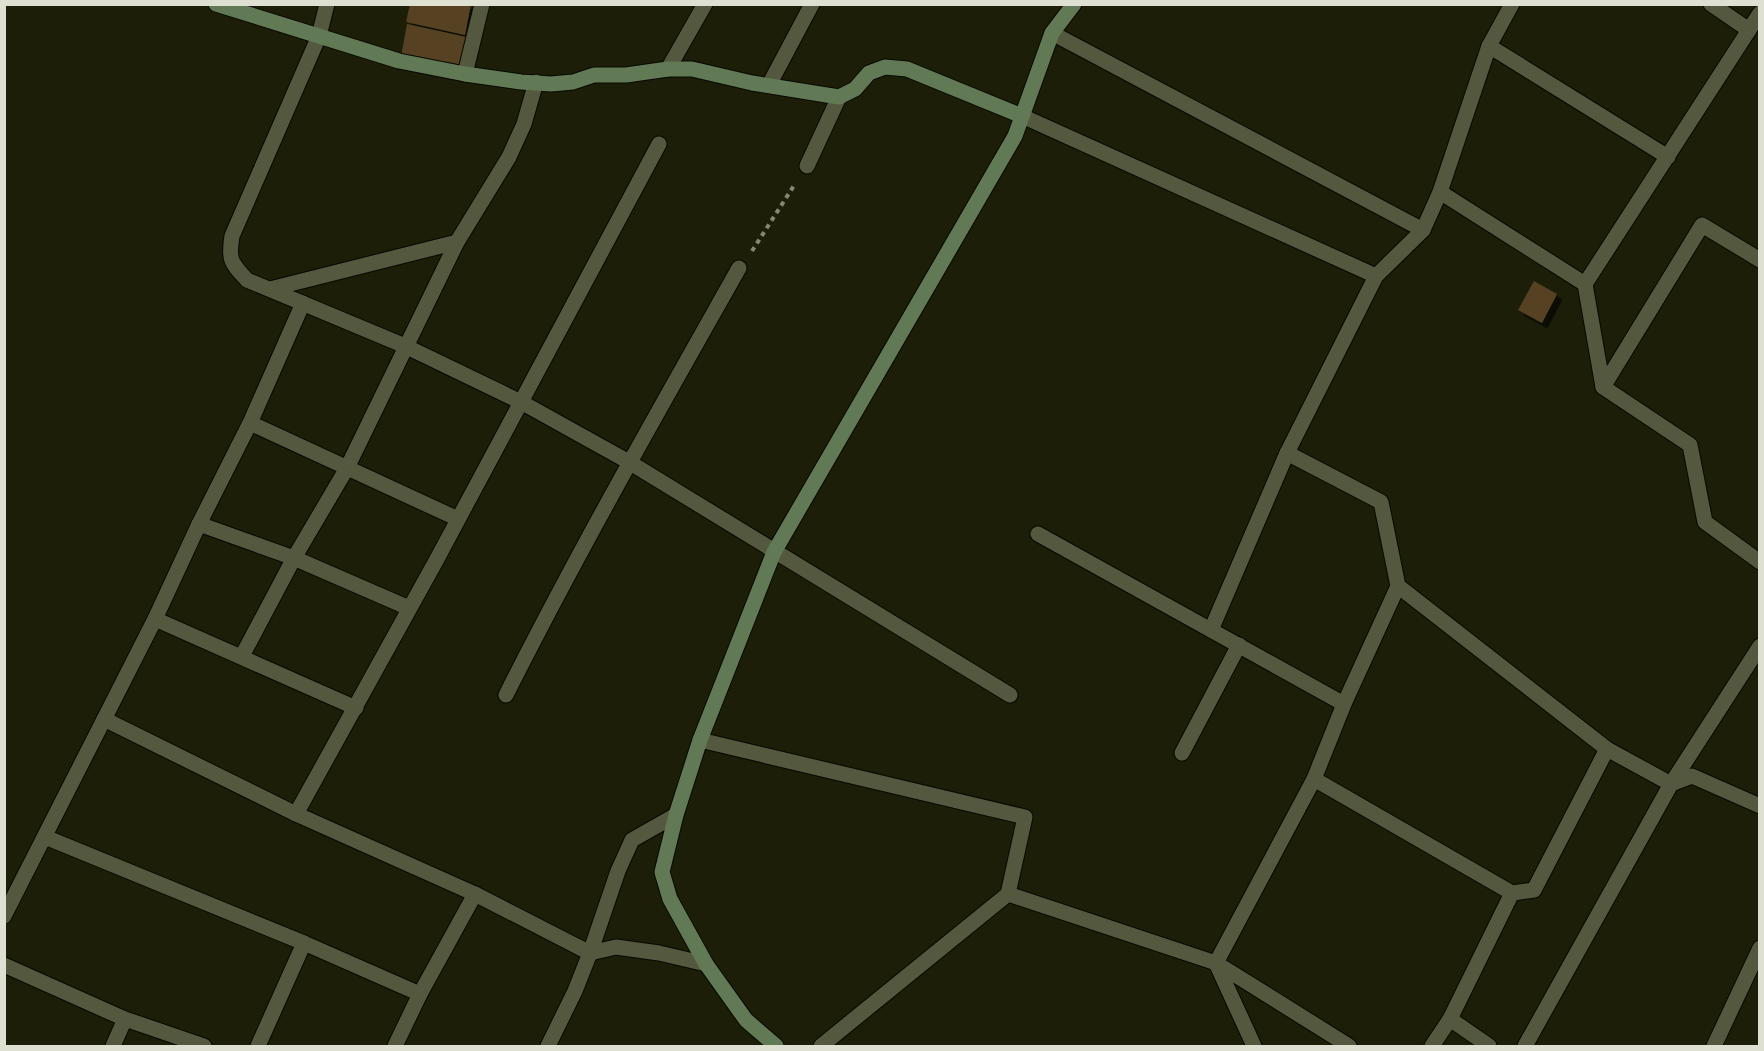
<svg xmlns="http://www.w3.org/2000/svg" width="1764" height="1051" font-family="'PT Sans Narrow',sans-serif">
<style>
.building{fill:#564321;filter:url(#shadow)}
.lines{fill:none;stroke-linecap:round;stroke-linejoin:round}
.street-casing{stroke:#070800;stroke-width:17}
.secondary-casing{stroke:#070800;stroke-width:17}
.path{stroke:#858774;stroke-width:4;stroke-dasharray:4.5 4.5;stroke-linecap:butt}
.street{stroke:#54583e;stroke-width:15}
.secondary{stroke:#627955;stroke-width:15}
</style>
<defs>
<filter id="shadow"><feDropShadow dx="5.5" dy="5.5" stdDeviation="0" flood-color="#0009"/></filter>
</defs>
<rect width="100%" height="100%" fill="#1c1e07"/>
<g class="building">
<path d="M410,4H471L465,35L406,22Z"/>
<path d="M407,24L466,37L459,70L401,57Z"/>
<path d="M1534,281L1557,294L1542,323L1518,310Z"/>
</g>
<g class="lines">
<g class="street-casing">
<g id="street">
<path d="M327,4L319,36L232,236C228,260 231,263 247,280L405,346L521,402L629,462L1010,695"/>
<path d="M1749,30L1760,13"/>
<path d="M1052,33L1423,230"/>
<path d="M1489,46L1668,157"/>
<path d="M668,69L705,4"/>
<path d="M465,74L482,4"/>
<path d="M769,85L812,4"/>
<path d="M1022,116L1376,276"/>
<path d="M807,166L839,97"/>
<path d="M1440,192L1585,284L1603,387L1690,445L1705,522L1760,562"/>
<path d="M1585,284L1749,30L1711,4"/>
<path d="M270,289L457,242"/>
<path d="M1603,387L1702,225L1760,260"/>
<path d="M250,423L458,519"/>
<path d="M1287,453L1381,502L1398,586L1607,749L1671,784L1692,776L1760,806"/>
<path d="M199,524L294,558L409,608"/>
<path d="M1038,534L1344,704"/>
<path d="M155,619L356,708"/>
<path d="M1211,630L1287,453L1376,276L1423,230L1440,192L1489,46L1512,4"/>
<path d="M242,656L294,558L347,468L457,242L509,157L524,124L536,82"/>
<path d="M506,695C579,550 659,410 739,268"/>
<path d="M104,719L296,814L475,894L590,953L616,947L659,953L706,964"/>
<path d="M700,740L1025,817L1008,894"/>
<path d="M1182,753L1239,645"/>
<path d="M1314,779L1512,893"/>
<path d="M296,814L437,559L659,144"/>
<path d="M45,837L304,943L420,994"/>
<path d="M4,916L155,619L199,524L250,423L303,303"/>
<path d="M4,965L125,1019L204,1046"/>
<path d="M1450,1019L1489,1046"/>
<path d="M113,1046L125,1019"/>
<path d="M258,1046L304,943"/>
<path d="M395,1046L420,994L475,894"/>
<path d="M548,1046L575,991L590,953L618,871L632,840L676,815"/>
<path d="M821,1046L1008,894L1216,963L1349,1046"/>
<path d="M1254,1046L1216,963L1314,779L1344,704L1398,586"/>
<path d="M1432,1046L1450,1019L1512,893L1534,890L1607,749"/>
<path d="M1525,1046L1671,784L1760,646"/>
<path d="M1714,1046L1760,948"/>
</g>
</g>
<g class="secondary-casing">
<g id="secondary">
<path d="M216,4L399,61L465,74L521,82L551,84L573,82L594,75H626L668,69H692L752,83L839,97L855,89L869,73L885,67L907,69L1022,116"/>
<path d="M776,1046L746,1020L706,964L670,899L662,872L676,815L700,740L774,552L1015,136L1052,33L1074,4"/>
</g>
</g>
<path class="path" d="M752,251L795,184"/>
<use href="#street" class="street"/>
<use href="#secondary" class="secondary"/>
</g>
<rect width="1764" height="1051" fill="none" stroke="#dee0d1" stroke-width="12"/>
</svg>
